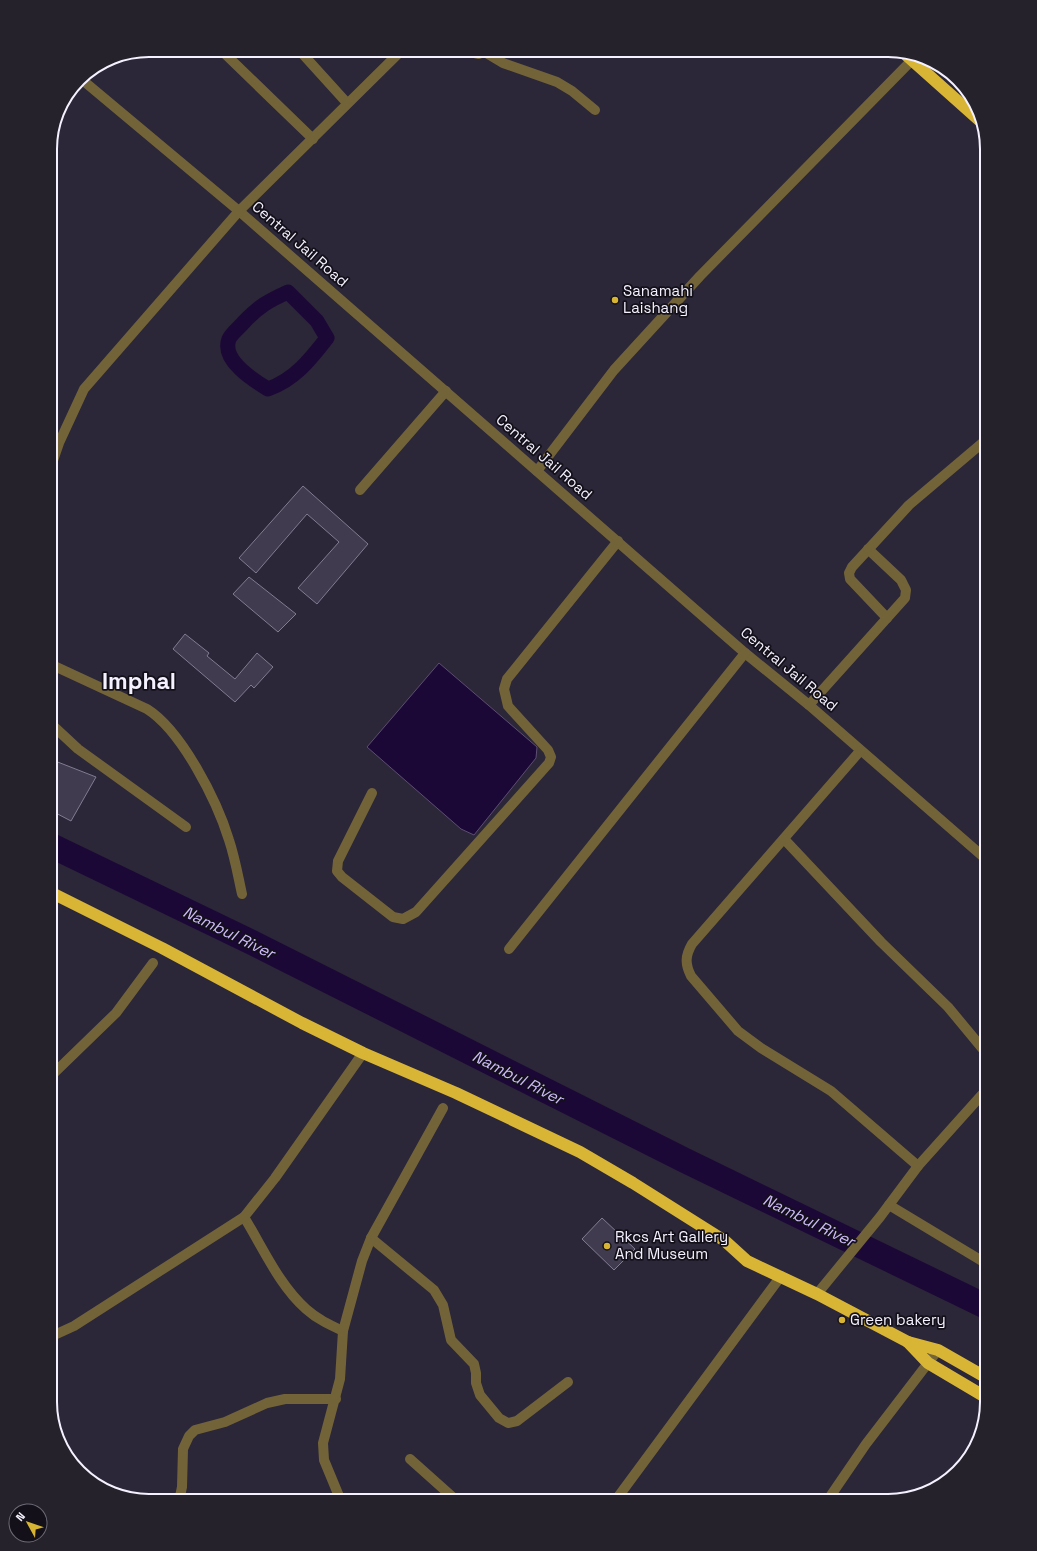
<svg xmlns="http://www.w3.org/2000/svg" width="1037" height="1551" font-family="'Space Grotesk',sans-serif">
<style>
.water{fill:#1c0836;stroke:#5d4e72}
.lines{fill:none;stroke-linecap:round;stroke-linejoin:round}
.canal{stroke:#1c0836;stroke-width:15}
.river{stroke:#1c0836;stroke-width:25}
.building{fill:#403b4e;stroke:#827c92}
.minor{stroke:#726438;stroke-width:10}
.highway{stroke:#d8b535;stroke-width:12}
.poi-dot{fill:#d7b434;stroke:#131019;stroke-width:1.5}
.labels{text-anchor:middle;stroke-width:3.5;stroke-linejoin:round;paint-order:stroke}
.street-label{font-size:15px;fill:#f5f1fe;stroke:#131019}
.poi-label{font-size:15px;fill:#f5f1fe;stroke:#131019;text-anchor:start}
.water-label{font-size:16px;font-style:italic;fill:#ccbafa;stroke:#131019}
.town-label{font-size:23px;font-weight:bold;fill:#f5f1fe;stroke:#131019}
.rim{fill:none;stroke:#f5f1fe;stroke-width:2}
</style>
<rect width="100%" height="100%" fill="#2b2638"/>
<path class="water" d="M439,663L537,747L536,758L474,835L461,829L367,747Z"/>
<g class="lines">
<path class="canal" d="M288,292L317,321L327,338C310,360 294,380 268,389C253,380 221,360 229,339C232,333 239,328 243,323C259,306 268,301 288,292Z"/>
<path class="river" d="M50,845L253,943L684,1160L987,1307"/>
</g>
<g class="building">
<path d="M303,486L368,544L317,604L298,588L339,542L307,514L256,573L239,558Z"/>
<path d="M249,577L296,614L278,632L233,594Z"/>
<path d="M185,634L209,653L207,656L235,679L257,653L273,667L254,688L251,685L235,702L173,649Z"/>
<path d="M50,759L96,777L71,821L50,810Z"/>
<path d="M602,1218L635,1249L614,1270L582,1239Z"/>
</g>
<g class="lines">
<g class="minor">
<path d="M221,50L313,139"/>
<path d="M299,50L347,103"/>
<path d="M461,50L479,54L486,50"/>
<path d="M483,51L503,63L557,82L572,91L595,110"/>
<path d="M80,78L239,211L745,653L809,705L987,860"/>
<path d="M50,469L59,443L84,389L239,211L402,50"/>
<path d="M537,471L614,370L700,276L915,57"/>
<path d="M360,490L446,391"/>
<path d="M887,618L850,579L849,573L852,567L909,505L987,439"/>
<path d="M50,664L147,709C182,731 217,801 229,840C235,858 238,876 242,894"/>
<path d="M809,705L905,598L906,590L901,580L868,549"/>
<path d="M50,723L78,749L186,827"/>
<path d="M860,751L692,944C685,956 685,964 691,976L738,1031L761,1048L831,1091L918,1166"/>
<path d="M372,793L338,861L337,871L342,877L393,917L403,919L416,912L549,763L551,757L548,750L508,706L504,689L507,679L618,541"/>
<path d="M784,839L881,942L948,1007L987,1054"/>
<path d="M509,949L745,653"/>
<path d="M50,1077L116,1013L153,963"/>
<path d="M889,1205L987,1264"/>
<path d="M244,1217C263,1248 279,1285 306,1309C317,1319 330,1325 343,1331"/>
<path d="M371,1238L434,1290L443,1305L451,1340L474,1364L476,1373V1383L480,1395L499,1418L508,1423L517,1421L568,1382"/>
<path d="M817,1294L880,1217L918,1166L987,1089"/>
<path d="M50,1337L74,1326L244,1217L275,1178L363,1053"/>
<path d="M410,1459L457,1501"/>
<path d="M179,1501L182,1487L183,1449L189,1436L195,1430L225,1422L267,1403L285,1399H336"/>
<path d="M341,1501L324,1460L323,1443L340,1379L343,1331L362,1261L371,1238L443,1108"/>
<path d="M615,1501L781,1276"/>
<path d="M827,1501L866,1444L938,1350"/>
</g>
<g class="highway">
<path d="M905,54L979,120"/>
<path d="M50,892L162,948L302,1023L363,1053L456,1093L580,1152L633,1183L725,1241L747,1261L817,1294L908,1342L938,1350L987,1378"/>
<path d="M908,1342L928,1363L987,1398"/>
</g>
</g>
<g class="poi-dot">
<circle cx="615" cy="300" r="4"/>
<circle cx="607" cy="1246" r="4"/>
<circle cx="842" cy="1320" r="4"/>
</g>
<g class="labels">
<g class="street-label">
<text transform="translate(300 244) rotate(41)" y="5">Central Jail Road</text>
<text transform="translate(544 457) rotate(41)" y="5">Central Jail Road</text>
<text transform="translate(789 669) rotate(40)" y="5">Central Jail Road</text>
</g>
<g class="poi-label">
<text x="623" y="296">Sanamahi<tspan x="623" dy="17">Laishang</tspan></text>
<text x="615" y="1242">Rkcs Art Gallery<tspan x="615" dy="17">And Museum</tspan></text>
<text x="850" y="1325">Green bakery</text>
</g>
<g class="water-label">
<text transform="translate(229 932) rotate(26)" y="6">Nambul River</text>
<text transform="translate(518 1077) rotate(27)" y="6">Nambul River</text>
<text transform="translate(809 1220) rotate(26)" y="6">Nambul River</text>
</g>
<g class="town-label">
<text x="139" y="689">Imphal</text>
</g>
</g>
<path d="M0 0H1037V1551H0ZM149 57H888A92 92 0 0 1 980 149V1402A92 92 0 0 1 888 1494H149A92 92 0 0 1 57 1402V149A92 92 0 0 1 149 57Z" fill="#25222b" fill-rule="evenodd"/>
<path class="rim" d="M149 57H888A92 92 0 0 1 980 149V1402A92 92 0 0 1 888 1494H149A92 92 0 0 1 57 1402V149A92 92 0 0 1 149 57Z"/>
<g transform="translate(28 1523) rotate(310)"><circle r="19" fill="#131019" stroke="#6d6a75"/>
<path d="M0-3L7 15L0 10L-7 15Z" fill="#d7b434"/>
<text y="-6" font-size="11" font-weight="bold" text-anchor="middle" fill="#f5f1fe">N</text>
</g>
</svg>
